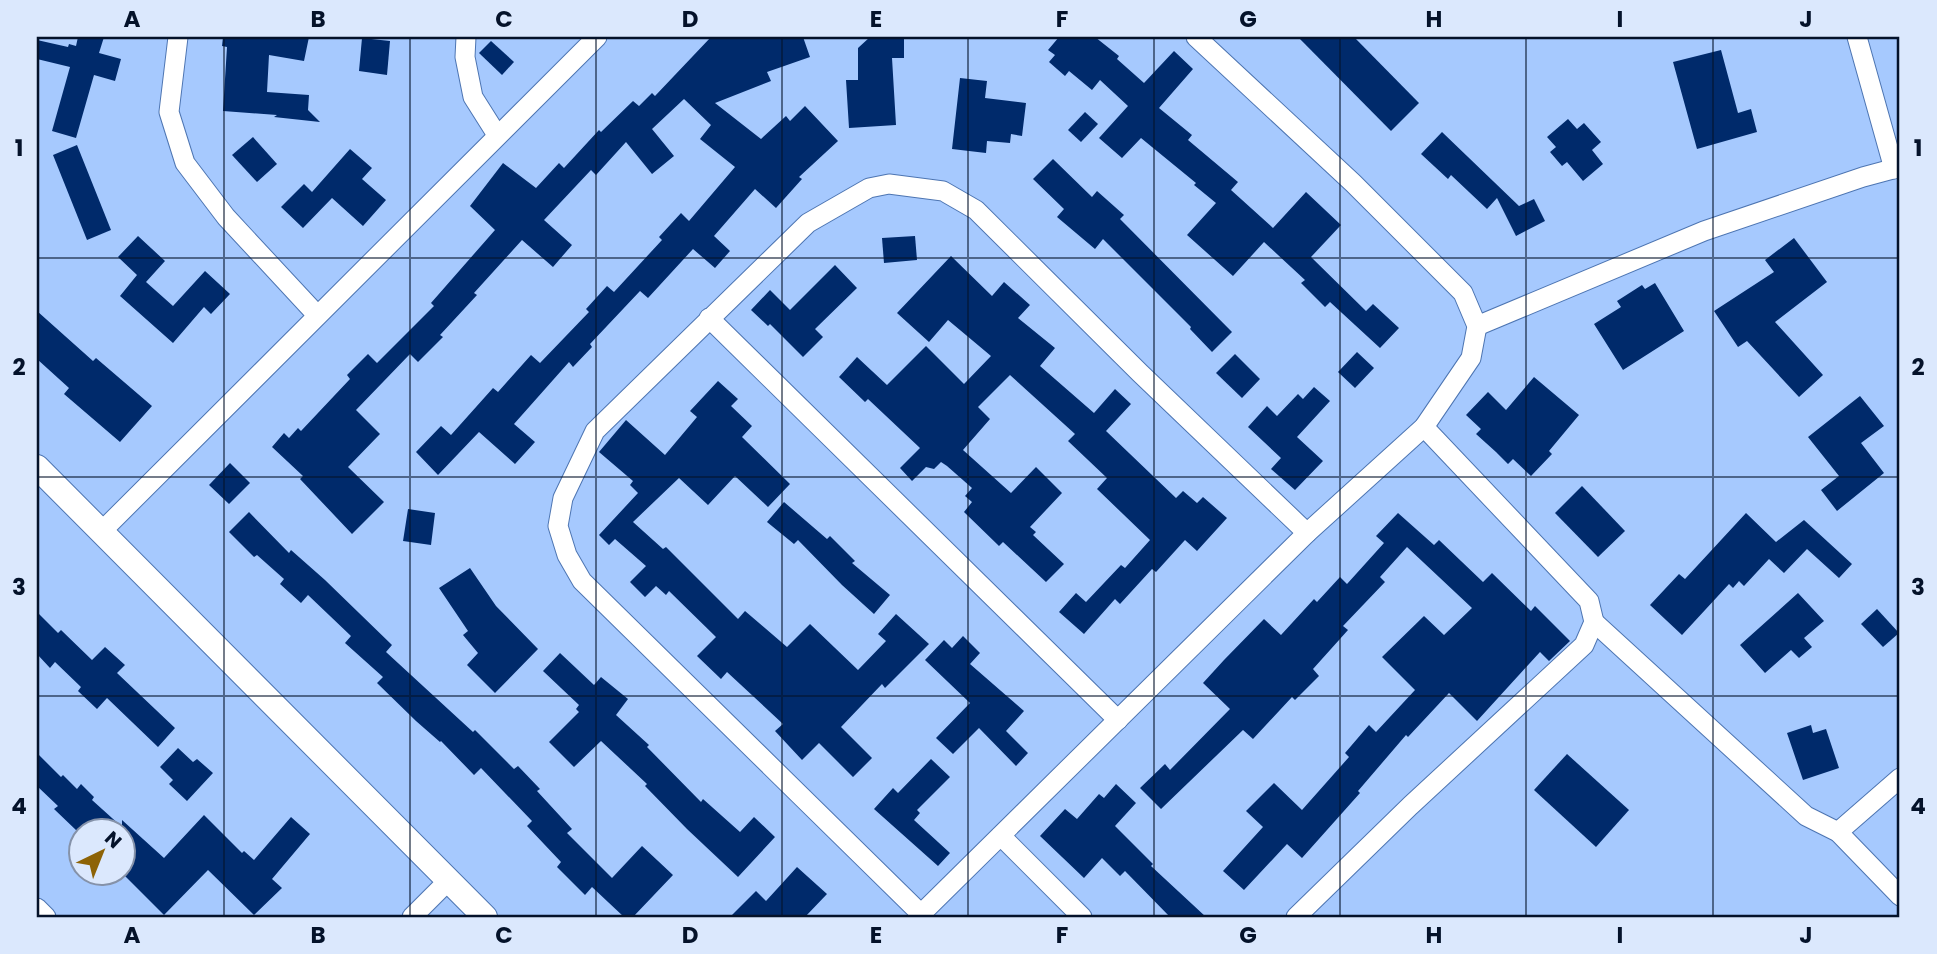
<svg xmlns="http://www.w3.org/2000/svg" width="1937" height="954" font-family="Poppins,sans-serif">
<style>
.building{fill:#002a6b}
.lines{fill:none;stroke-linecap:round;stroke-linejoin:round}
.minor-casing{stroke:#4d75b2;stroke-width:21}
.tertiary-casing{stroke:#4d75b2;stroke-width:26}
.minor{stroke:#fff;stroke-width:19}
.tertiary{stroke:#fff;stroke-width:24}
.grid{fill:none;stroke:#04122a;stroke-width:2;stroke-opacity:0.55}
.neatline{fill:none;stroke:#04122a;stroke-width:2.5}
.grid-label{font-size:23px;text-anchor:middle;font-weight:bold;fill:#04122a}
</style>
<rect width="100%" height="100%" fill="#a6c9fe"/>
<g class="building">
<path d="M78,37H104L99,53L121,59L115,81L94,75L76,138L52,131L70,67L37,59V40L68,47L69,44L76,46Z"/>
<path d="M223,37H309L304,61L269,55L267,92L309,95L308,110L320,122L274,117L277,115L223,111L227,47L222,46Z"/>
<path d="M711,37H803L810,57L767,72L771,81L715,103L761,139L786,116L790,121L805,106L838,141L799,177L802,179L776,208L755,189L714,236L730,251L715,268L693,249L648,298L640,291L590,344L592,347L573,367L569,362L514,424L535,442L515,464L479,432L438,475L416,452L441,426L451,435L493,388L498,392L531,355L540,363L589,312L586,309L607,286L614,292L662,240L659,237L681,213L689,221L735,167L700,139L711,125L684,99L652,129L674,156L652,174L626,142L596,175L591,170L544,220L572,245L553,267L522,240L474,293L477,295L440,335L443,337L418,362L410,354L356,410L380,434L348,467L384,502L352,534L300,479L303,476L272,447L284,433L289,438L298,428L301,431L350,379L347,375L368,354L377,363L434,306L431,303L495,230L470,206L503,163L536,188L559,163L564,168L599,130L601,132L633,101L639,106L652,93L655,96Z"/>
<path d="M870,37H904V58H892L896,125L849,128L846,80H858V48Z"/>
<path d="M1059,37H1095L1119,56L1117,59L1144,83L1174,51L1193,69L1159,108L1192,135L1188,140L1238,182L1231,190L1273,228L1306,192L1341,225L1311,257L1366,311L1373,304L1399,328L1380,348L1330,302L1325,307L1301,283L1305,280L1264,242L1233,276L1187,235L1216,203L1194,185L1196,183L1141,138L1122,158L1099,138L1128,106L1100,80L1092,90L1069,71L1065,76L1049,62L1055,55L1048,50Z"/>
<path d="M1298,37H1354L1419,103L1391,131Z"/>
<path d="M362,38L390,41L387,75L359,71Z"/>
<path d="M491,41L514,62L502,75L479,53Z"/>
<path d="M1721,50L1738,113L1751,109L1757,132L1697,149L1673,62Z"/>
<path d="M960,78L987,81L985,98L1026,103L1022,136L1011,134L1010,143L987,141L986,153L952,149Z"/>
<path d="M1085,112L1098,124L1081,142L1068,130Z"/>
<path d="M1568,119L1577,129L1584,123L1601,142L1592,150L1603,164L1583,181L1567,162L1562,166L1550,152L1556,147L1547,137Z"/>
<path d="M1442,132L1519,206L1534,199L1545,221L1516,236L1497,198L1487,209L1451,175L1448,179L1421,154Z"/>
<path d="M253,137L277,164L257,182L232,155Z"/>
<path d="M77,145L111,230L87,240L53,155Z"/>
<path d="M350,149L372,168L362,179L386,200L363,226L332,198L303,228L281,207L304,184L312,192Z"/>
<path d="M1053,159L1092,197L1097,191L1124,215L1120,219L1232,332L1212,352L1190,329L1191,327L1103,239L1095,249L1057,217L1064,209L1033,179Z"/>
<path d="M138,236L165,261L146,282L173,306L205,271L230,294L211,314L204,307L173,343L120,296L137,275L118,257Z"/>
<path d="M915,236L917,260L884,263L882,238Z"/>
<path d="M1794,238L1827,282L1775,322L1823,375L1799,397L1747,341L1738,347L1714,311L1774,272L1765,260Z"/>
<path d="M951,256L992,296L1004,282L1030,305L1018,318L1055,348L1040,366L1094,413L1115,389L1131,404L1106,431L1176,498L1183,491L1197,503L1203,497L1227,518L1197,551L1185,540L1156,572L1152,569L1120,604L1115,599L1084,634L1059,612L1076,593L1086,602L1121,565L1125,568L1150,540L1097,489L1107,478L1068,441L1075,434L1010,375L978,407L990,419L963,450L1011,493L1036,467L1062,493L1030,527L1036,532L1033,535L1064,564L1046,582L1003,542L999,546L964,512L972,502L965,496L972,488L947,466L941,462L934,469L926,467L912,481L900,468L920,448L868,399L865,402L839,377L857,357L887,385L926,346L964,384L991,356L948,320L929,342L897,313Z"/>
<path d="M835,265L857,288L815,329L823,337L803,357L770,324L768,326L751,310L770,290L790,310Z"/>
<path d="M1655,283L1684,331L1623,370L1594,324L1621,307L1617,301L1642,285L1645,289Z"/>
<path d="M37,311L93,361L96,358L152,406L120,442L64,394L69,388L37,359Z"/>
<path d="M1357,352L1374,368L1355,388L1338,372Z"/>
<path d="M1235,354L1260,379L1242,398L1216,373Z"/>
<path d="M1534,377L1579,415L1549,451L1552,454L1531,476L1513,459L1508,464L1496,452L1476,434L1481,429L1466,415L1488,392L1506,410Z"/>
<path d="M718,381L738,399L731,406L752,426L742,437L790,484L768,507L735,476L708,505L679,478L633,522L663,549L666,547L738,619L745,611L787,647L810,624L858,670L886,641L878,634L896,614L929,644L885,688L882,684L841,727L872,758L853,777L819,743L802,760L775,731L783,724L727,672L721,679L697,656L716,637L669,591L666,595L656,586L645,597L630,582L646,566L615,539L609,545L599,535L638,493L630,485L633,481L599,452L626,420L665,455L697,417L690,411Z"/>
<path d="M1314,387L1330,401L1297,437L1323,461L1295,490L1271,469L1281,458L1248,427L1267,406L1277,416L1298,394L1303,399Z"/>
<path d="M1860,396L1884,426L1861,443L1884,473L1837,511L1821,490L1839,476L1808,437Z"/>
<path d="M230,463L250,483L229,504L209,485Z"/>
<path d="M1582,486L1625,531L1598,557L1555,513Z"/>
<path d="M784,502L827,539L830,536L855,561L852,563L890,595L874,614L842,585L798,540L794,544L767,522Z"/>
<path d="M408,509L435,513L431,545L403,541Z"/>
<path d="M249,512L289,553L291,550L325,580L392,645L386,652L473,732L475,730L514,769L518,766L540,789L537,791L572,829L567,833L612,878L642,846L673,875L633,917H624L592,887L585,895L557,867L561,862L527,826L532,821L481,768L474,775L441,741L440,742L416,721L377,683L383,677L345,643L351,636L308,595L301,603L280,584L284,579L257,555L254,557L229,532Z"/>
<path d="M1398,513L1434,545L1439,540L1483,582L1492,573L1531,611L1535,606L1570,641L1549,661L1540,652L1477,721L1449,693L1408,737L1406,735L1358,791L1360,793L1302,858L1287,844L1244,890L1223,871L1263,827L1246,811L1274,783L1302,810L1349,757L1345,753L1369,725L1376,732L1415,690L1382,657L1424,616L1444,635L1472,608L1407,547L1380,577L1385,582L1343,626L1348,630L1313,669L1319,676L1295,700L1292,697L1253,739L1243,730L1161,809L1140,788L1165,764L1170,770L1230,709L1203,683L1224,660L1264,619L1281,635L1314,599L1317,602L1340,577L1347,584L1384,543L1376,536Z"/>
<path d="M1746,513L1776,542L1804,520L1852,564L1839,578L1807,549L1784,573L1769,559L1744,586L1739,581L1733,588L1729,584L1682,635L1650,605L1679,574L1685,579Z"/>
<path d="M470,568L496,606L538,649L495,693L467,665L478,653L463,635L468,631L439,588Z"/>
<path d="M1798,593L1824,621L1804,638L1812,647L1799,658L1791,650L1765,673L1740,645Z"/>
<path d="M1877,609L1899,633L1883,647L1861,624Z"/>
<path d="M37,612L58,633L61,630L92,660L105,647L125,665L117,673L175,728L158,747L107,698L97,709L78,691L81,687L55,662L50,668L37,654Z"/>
<path d="M963,636L980,653L970,664L1024,711L1006,731L1028,753L1016,766L979,728L953,754L936,738L970,703L925,660L944,640L952,648Z"/>
<path d="M560,653L594,685L601,677L628,699L616,715L649,745L647,747L701,802L703,799L740,832L754,817L775,837L738,877L687,829L645,786L647,784L601,741L574,767L549,742L579,712L576,709L579,705L543,671Z"/>
<path d="M1811,725L1813,733L1826,729L1839,768L1803,780L1787,733Z"/>
<path d="M178,748L193,762L197,759L213,773L187,801L169,784L173,780L160,767Z"/>
<path d="M37,753L61,777L63,775L77,789L81,784L94,797L92,800L122,827V820L164,858L204,815L242,853L244,851L254,860L291,817L310,834L272,879L282,888L254,915L208,870L164,915L122,873V831H77L54,809L58,806L37,786Z"/>
<path d="M1567,754L1629,810L1596,847L1534,790Z"/>
<path d="M931,759L950,777L917,810L920,813L914,820L950,853L938,866L874,809L893,788L898,793Z"/>
<path d="M1116,784L1136,803L1115,826L1153,864L1151,866L1206,917H1170L1125,871L1120,876L1102,858L1084,878L1040,836L1065,809L1077,819L1099,794L1104,798Z"/>
<path d="M797,867L827,894L805,917H730L756,891L766,901Z"/>
</g>
<g class="lines">
<g class="minor-casing">
<g id="minor">
<path d="M178,37L169,112L185,163L226,217L317,315"/>
<path d="M466,37L465,57L473,97L497,135"/>
<path d="M1857,37L1894,169"/>
<path d="M709,318L1118,720"/>
<path d="M1477,326L1704,231L1863,177L1900,167"/>
<path d="M101,532L597,37"/>
<path d="M1594,622L1806,816L1838,832L1900,896"/>
<path d="M1838,832L1900,778"/>
<path d="M1001,836L1082,917"/>
<path d="M37,908L46,917"/>
<path d="M921,914L582,581L567,555L558,526L563,498L595,431L808,223L869,188L889,184L943,191L976,210L1140,373L1307,533"/>
<path d="M412,917L448,881"/>
<path d="M918,917L1307,533L1424,427L1471,358L1477,326L1463,293L1353,183L1196,37"/>
<path d="M1296,917L1410,806L1584,645L1594,622L1589,601L1424,427"/>
</g>
</g>
<g class="tertiary-casing">
<path id="tertiary" d="M37,467L485,917"/>
</g>
<use href="#minor" class="minor"/>
<use href="#tertiary" class="tertiary"/>
</g>
<path class="grid" d="M224,37V917M410,37V917M596,37V917M782,37V917M968,37V917M1154,37V917M1340,37V917M1526,37V917M1713,37V917M37,258H1900M37,477H1900M37,696H1900"/>
<rect width="1937" height="954" fill="none" stroke="#dbe8fd" stroke-width="77"/>
<g transform="translate(102 852) rotate(43)"><circle r="33" fill="#dbe8fd" stroke="#8592a9" stroke-width="2"/>
<path d="M0-5L12 26L0 18L-12 26Z" fill="#8d6306"/>
<text y="-10" font-size="19" font-weight="bold" text-anchor="middle" fill="#04122a">N</text>
</g>
<rect x="38" y="38" width="1860" height="878" class="neatline"/>
<g class="grid-label">
<text x="132" y="27">A</text>
<text x="318" y="27">B</text>
<text x="504" y="27">C</text>
<text x="690" y="27">D</text>
<text x="876" y="27">E</text>
<text x="1062" y="27">F</text>
<text x="1248" y="27">G</text>
<text x="1434" y="27">H</text>
<text x="1620" y="27">I</text>
<text x="1806" y="27">J</text>
<text x="19" y="156">1</text>
<text x="1918" y="156">1</text>
<text x="19" y="375">2</text>
<text x="1918" y="375">2</text>
<text x="19" y="595">3</text>
<text x="1918" y="595">3</text>
<text x="19" y="814">4</text>
<text x="1918" y="814">4</text>
<text x="132" y="943">A</text>
<text x="318" y="943">B</text>
<text x="504" y="943">C</text>
<text x="690" y="943">D</text>
<text x="876" y="943">E</text>
<text x="1062" y="943">F</text>
<text x="1248" y="943">G</text>
<text x="1434" y="943">H</text>
<text x="1620" y="943">I</text>
<text x="1806" y="943">J</text>
</g>
</svg>
